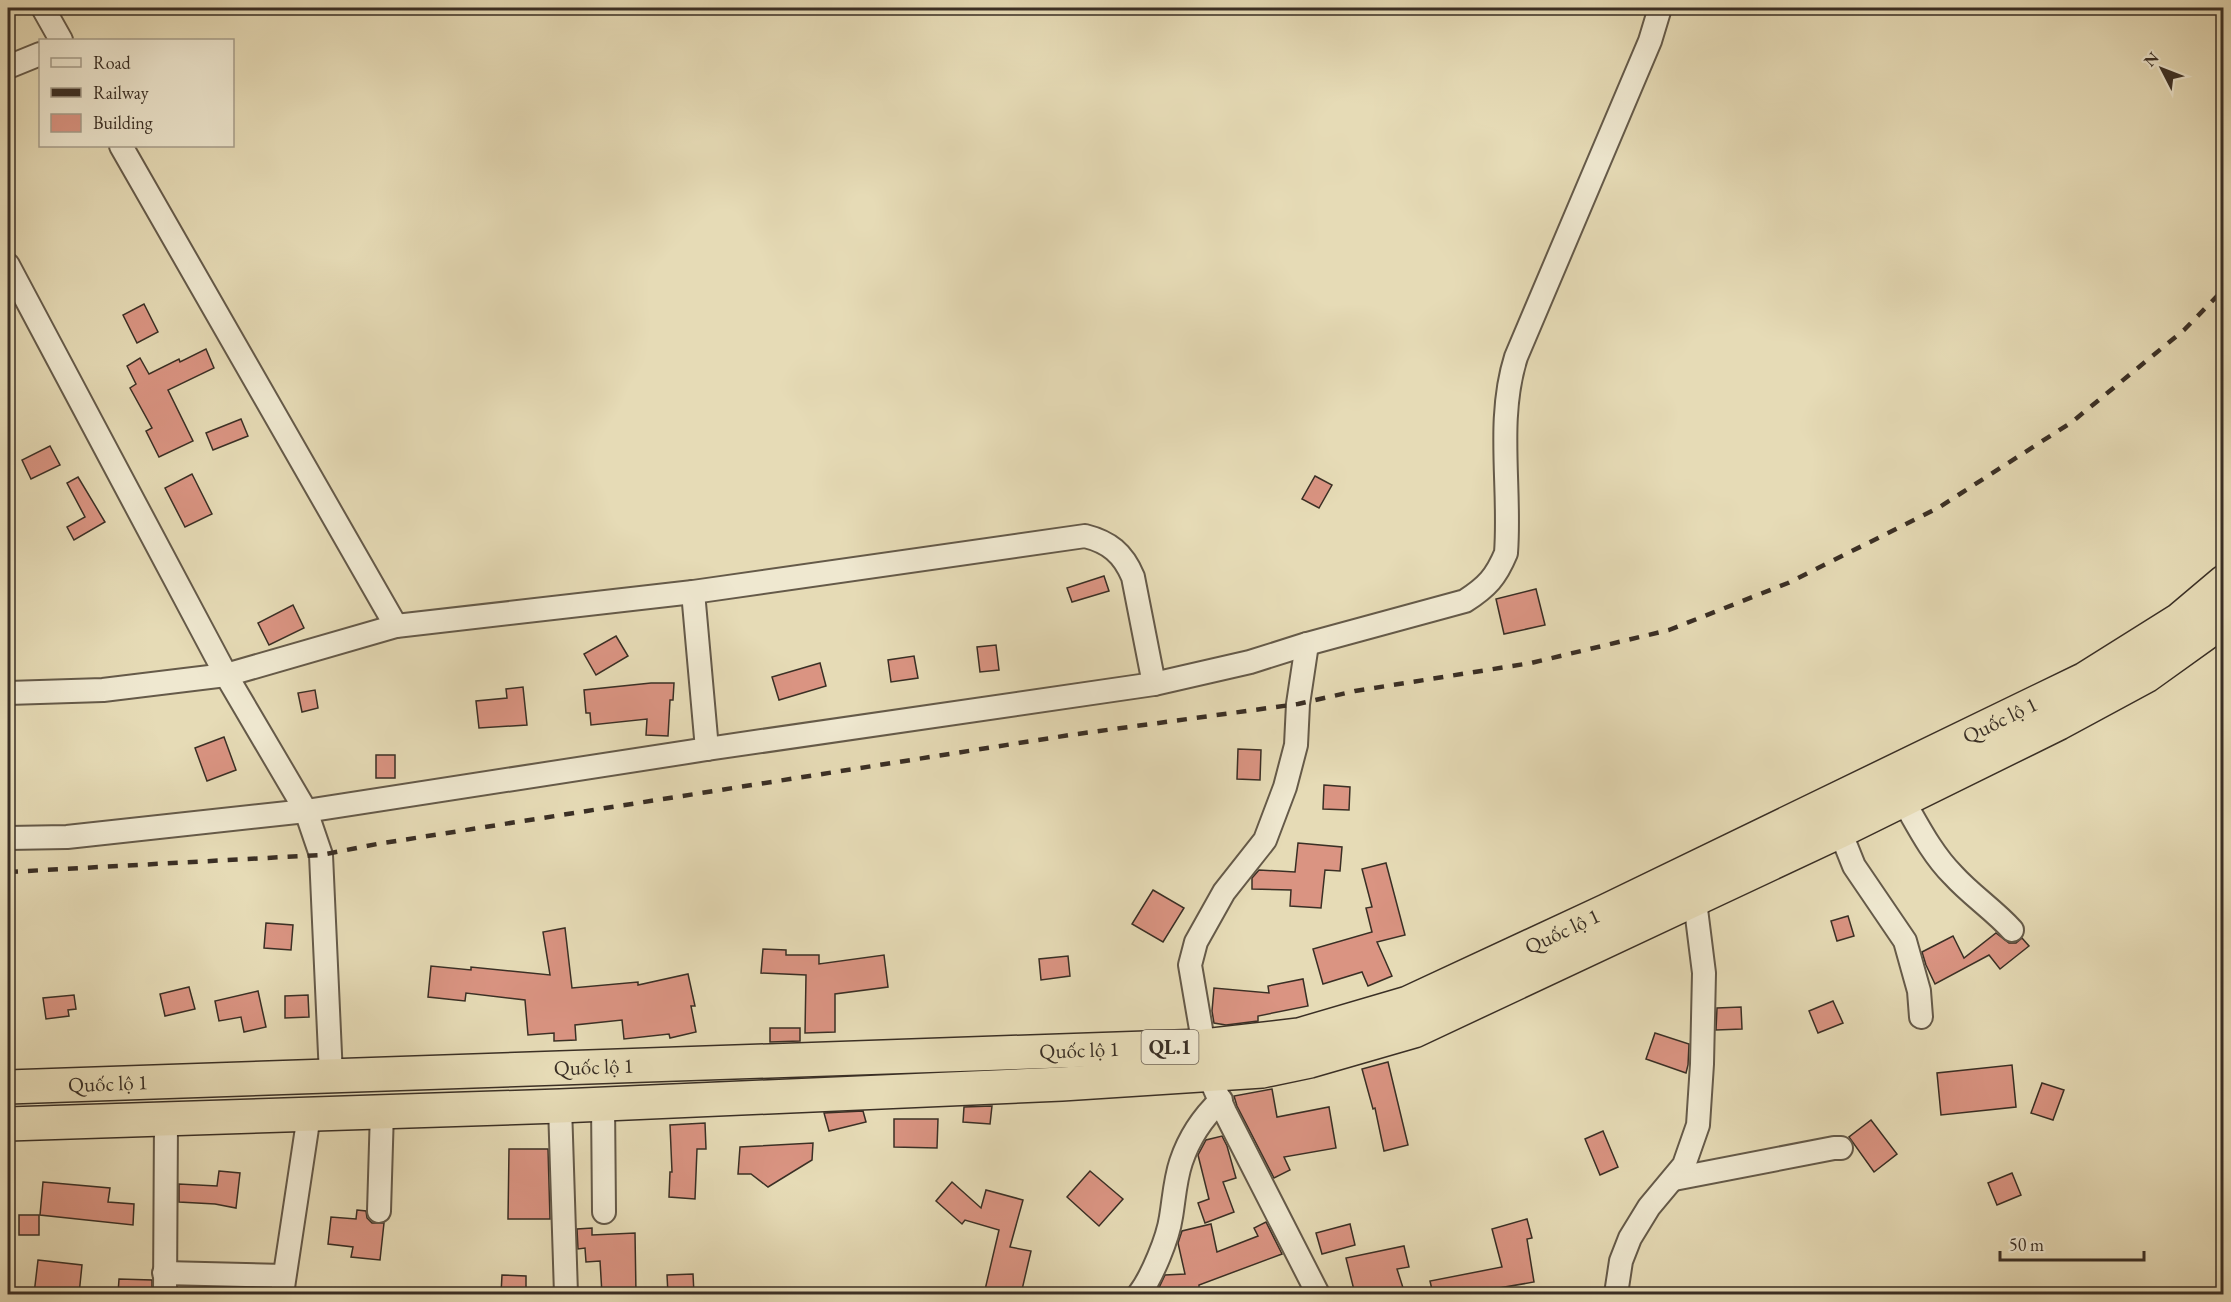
<svg xmlns="http://www.w3.org/2000/svg" width="2231" height="1302" font-family="'EB Garamond',serif">
<style>
.building{fill:#da9482;stroke:#3a2f25;stroke-width:1.5}
.lines{fill:none;stroke-linecap:round;stroke-linejoin:round}
.minor-casing{stroke:#655a49;stroke-width:26}
.highway-casing{stroke:#3a2f25;stroke-width:36}
.minor{stroke:#efe8d0;stroke-width:22}
.highway{stroke:#e6dbb6;stroke-width:33}
.rail{stroke:#3a2f25;stroke-width:4.5;stroke-dasharray:10 10;stroke-linecap:butt}
.labels{text-anchor:middle;stroke-width:5;stroke-linejoin:round;paint-order:stroke}
.shield{fill:#efe8d0;stroke:#706658;stroke-width:1.5}
.shield-label{font-size:20px;font-weight:bold;fill:#3a2f25}
.street-label{font-size:21px;fill:#3a2f25;stroke:#efe8d0}
</style>
<rect width="100%" height="100%" fill="#e6dbb6"/>
<filter id="stains"><feTurbulence type="fractalNoise" baseFrequency=".00333" numOctaves="4"/><feColorMatrix values="0 0 0 0 .2 0 0 0 0 .09 0 0 0 0 .02 0 0 0 .5 -.17"/></filter>
<radialGradient id="worn" r=".72"><stop offset=".6" stop-color="#630" stop-opacity="0"/><stop offset="1" stop-color="#630" stop-opacity=".3"/></radialGradient>
<g class="building">
<path d="M144,304L158,332L137,343L123,315Z"/>
<path d="M206,349L214,368L168,390L193,441L159,457L146,431L152,428L130,388L136,384L127,366L140,358L149,374L179,359L180,362Z"/>
<path d="M241,419L248,436L213,450L206,433Z"/>
<path d="M50,446L60,465L31,479L22,460Z"/>
<path d="M192,474L212,514L185,527L165,488Z"/>
<path d="M1315,476L1332,485L1319,508L1302,499Z"/>
<path d="M78,477L105,522L74,540L67,527L85,517L67,483Z"/>
<path d="M1104,576L1109,591L1072,602L1067,588Z"/>
<path d="M1536,589L1545,625L1504,634L1496,599Z"/>
<path d="M293,605L304,628L269,645L258,623Z"/>
<path d="M616,636L628,656L596,675L584,654Z"/>
<path d="M996,645L999,670L980,672L977,647Z"/>
<path d="M914,656L918,678L891,682L888,660Z"/>
<path d="M820,663L826,686L779,700L772,677Z"/>
<path d="M651,683H674L673,700H670L668,736L646,735L647,719L591,725L590,713H586L584,690Z"/>
<path d="M523,687L527,725L479,728L476,701L507,698L506,689Z"/>
<path d="M315,690L318,708L302,712L298,693Z"/>
<path d="M224,737L236,770L207,781L195,748Z"/>
<path d="M1238,749L1261,750L1260,780L1237,779Z"/>
<rect x="376" y="755" width="19" height="23"/>
<path d="M1324,785L1350,787L1349,810L1323,809Z"/>
<path d="M1298,843L1342,847L1340,871L1325,870L1321,908L1290,906L1291,890L1252,889V878L1259,870L1295,872Z"/>
<path d="M1386,863L1405,935L1377,942L1392,976L1368,986L1362,972L1323,984L1313,949L1372,932L1366,908L1372,907L1362,869Z"/>
<path d="M1153,890L1184,908L1163,942L1132,924Z"/>
<path d="M1848,916L1854,936L1837,941L1831,921Z"/>
<path d="M266,923L293,925L291,950L264,948Z"/>
<path d="M565,928L572,988L638,982V985L688,974L695,1006H691L696,1032L670,1038L669,1034L624,1039L622,1020L575,1025L576,1040L554,1041V1033L528,1035L525,1000L466,993L465,1001L428,997L431,966L471,970V967L550,975L543,932Z"/>
<path d="M1996,933L2009,943H2016L2022,938L2029,946L2000,969L1989,955L1935,984L1926,965L1922,952L1953,936L1964,958Z"/>
<path d="M763,949L786,950V955H819V964L884,955L888,987L835,994V1032L805,1033L806,975L761,973Z"/>
<path d="M1068,956L1070,976L1041,980L1039,959Z"/>
<path d="M1303,979L1308,1006L1258,1016V1021L1226,1025L1214,1023L1212,1011L1214,988L1269,993L1268,986Z"/>
<path d="M189,987L195,1009L165,1016L160,994Z"/>
<path d="M258,991L266,1027L244,1032L241,1017L219,1021L215,1001Z"/>
<path d="M74,995L76,1009L68,1010L69,1016L46,1019L43,998Z"/>
<path d="M308,995L309,1017L285,1018V996Z"/>
<path d="M1833,1001L1843,1023L1818,1033L1809,1011Z"/>
<path d="M1741,1007L1742,1029L1716,1030L1717,1008Z"/>
<path d="M770,1028H800V1041L770,1042Z"/>
<path d="M1655,1033L1689,1044L1688,1065L1686,1073L1646,1059Z"/>
<path d="M1388,1062L1408,1145L1384,1151L1375,1108L1373,1109L1362,1069Z"/>
<path d="M2012,1065L2016,1107L1941,1115L1937,1073Z"/>
<path d="M2042,1083L2064,1090L2053,1120L2031,1113Z"/>
<path d="M1272,1089L1277,1117L1329,1107L1336,1148L1284,1157L1290,1170L1274,1178L1237,1106L1234,1096Z"/>
<path d="M992,1106L990,1124L963,1122L964,1107Z"/>
<path d="M863,1111L866,1122L829,1131L824,1113Z"/>
<path d="M894,1119H938L937,1148L894,1147Z"/>
<path d="M1871,1120L1897,1154L1874,1172L1849,1137Z"/>
<path d="M705,1123L706,1149H697L695,1199L669,1197L670,1172H672L670,1125Z"/>
<path d="M1603,1131L1618,1167L1600,1175L1585,1139Z"/>
<path d="M1222,1136L1227,1146L1236,1178L1223,1182L1234,1212L1205,1223L1198,1203L1209,1199L1198,1155L1206,1140Z"/>
<path d="M813,1143L812,1160L768,1187L751,1174H738L740,1147Z"/>
<path d="M509,1149H548L550,1219H508Z"/>
<path d="M219,1171L240,1173L236,1208L215,1204L179,1202V1184L217,1186Z"/>
<path d="M1090,1171L1123,1199L1099,1226L1067,1197Z"/>
<path d="M2012,1173L2021,1195L1997,1205L1988,1183Z"/>
<path d="M43,1182L110,1188L108,1202L134,1204L133,1225L40,1215Z"/>
<path d="M952,1182L981,1208L986,1190L1023,1200L1010,1247L1031,1251L1021,1294H984L999,1230L965,1220L962,1224L936,1201Z"/>
<path d="M357,1210L366,1211L367,1218L372,1223H384L380,1260L351,1257L353,1247L328,1244L331,1217L356,1219Z"/>
<rect x="19" y="1215" width="20" height="20"/>
<path d="M1527,1219L1532,1238L1527,1239L1534,1282L1464,1294H1433L1430,1281L1502,1267L1492,1229Z"/>
<path d="M1266,1222L1282,1254L1199,1285V1294H1156L1165,1275L1185,1274L1178,1243L1182,1231L1211,1224L1217,1252L1258,1236L1254,1228Z"/>
<path d="M1350,1224L1355,1245L1322,1254L1316,1233Z"/>
<path d="M592,1228V1235L635,1233L636,1294H602L600,1261L586,1262L585,1248L578,1249L577,1229Z"/>
<path d="M1404,1246L1409,1267L1397,1269L1405,1294H1355L1346,1258Z"/>
<path d="M38,1260L82,1265L79,1294H34Z"/>
<path d="M693,1274L694,1294H668L667,1275Z"/>
<path d="M502,1275L526,1276V1294H501Z"/>
<path d="M119,1279L152,1280V1294H118Z"/>
</g>
<g class="lines">
<g class="minor-casing">
<g id="minor">
<path d="M43,8L61,40"/>
<path d="M8,67L40,54"/>
<path d="M121,146L396,626"/>
<path d="M8,265L226,675L306,811L321,855L331,1076"/>
<path d="M693,592L707,749"/>
<path d="M1307,644L1298,704L1296,745L1285,787L1265,840L1224,892L1196,942L1190,965L1209,1076L1225,1112L1318,1294"/>
<path d="M8,693L103,690L226,675L396,626L693,592L1085,536C1109,542 1123,553 1133,577L1154,684"/>
<path d="M1903,800C1918,826 1932,854 1953,875C1971,895 1994,910 2012,930"/>
<path d="M1840,831L1854,866L1905,941L1919,991L1921,1017"/>
<path d="M8,838L67,837L306,811L707,749L1154,684L1250,662L1307,644L1465,601C1487,587 1496,577 1506,553C1511,488 1496,420 1516,357L1650,41L1660,8"/>
<path d="M603,1103L604,1212"/>
<path d="M560,1106L566,1294"/>
<path d="M1674,1179L1834,1148H1841"/>
<path d="M379,1211L382,1111"/>
<path d="M164,1273L284,1276"/>
<path d="M165,1294L166,1120"/>
<path d="M282,1294L309,1115"/>
<path d="M1139,1294C1152,1277 1168,1238 1171,1217C1174,1199 1175,1180 1181,1162C1189,1138 1203,1117 1221,1100"/>
<path d="M1616,1294L1621,1261L1630,1238L1649,1207L1684,1165L1698,1125L1702,1064L1704,973L1695,901"/>
</g>
</g>
<g class="highway-casing">
<g id="highway">
<path id="s1" d="M8,1087L1204,1046L1299,1035L1408,1003L1606,911L2085,679L2179,620L2224,582"/>
<path d="M8,1124L560,1106L1062,1084L1262,1071L1310,1061L1414,1031L1840,831L2059,723L2146,676L2224,620"/>
</g>
</g>
<use href="#minor" class="minor"/>
<use href="#highway" class="highway"/>
<path class="rail" d="M8,872L321,855L377,844L1070,735L1298,704L1355,691L1531,663L1669,630L1788,583L1938,508L2072,422L2184,330L2224,289"/>
</g>
<g class="labels">
<rect class="shield" x="1141.5" y="1030" width="57" height="34" rx="4.5"/>
<g class="shield-label">
<text x="1170" y="1054">QL.1</text>
</g>
<g class="street-label">
<text dy="7" stroke="none"><textPath href="#s1" startOffset="2062">Quốc lộ 1</textPath></text>
<text dy="7" stroke="none"><textPath href="#s1" startOffset="1576">Quốc lộ 1</textPath></text>
<text dy="7" stroke="none"><textPath href="#s1" startOffset="1072">Quốc lộ 1</textPath></text>
<text dy="7" stroke="none"><textPath href="#s1" startOffset="586">Quốc lộ 1</textPath></text>
<text dy="7" stroke="none"><textPath href="#s1" startOffset="100">Quốc lộ 1</textPath></text>
</g>
</g>
<rect width="2231" height="1302" fill="none" stroke="#e6dbb6" stroke-width="30"/>
<rect x="9" y="9" width="2213" height="1284" fill="none" stroke="#3a2f25" stroke-width="3"/>
<rect x="15" y="15" width="2201" height="1272" fill="none" stroke="#3a2f25" stroke-width="1.5"/>
<rect x="39" y="39" width="195" height="108" fill="#efe8d0" stroke="#a79e8c" stroke-width="1.5"/>
<rect x="51" y="58" width="30" height="9" fill="#efe8d0" stroke="#a79e8c" stroke-width="1.5"/>
<text x="93" y="69" font-size="18" fill="#3a2f25">Road</text>
<rect x="51" y="88" width="30" height="9" fill="#3a2f25" stroke="#a79e8c" stroke-width="1.5"/>
<text x="93" y="99" font-size="18" fill="#3a2f25">Railway</text>
<rect x="51" y="114" width="30" height="18" fill="#da9482" stroke="#a79e8c" stroke-width="1.5"/>
<text x="93" y="129" font-size="18" fill="#3a2f25">Building</text>
<g transform="translate(2162 69) rotate(312)" stroke="#efe8d0" stroke-width="4.5" paint-order="stroke">
<path d="M0-4.5L10 22L0 15L-10 22Z" fill="#3a2f25"/>
<text y="-9" font-size="16" font-weight="bold" text-anchor="middle" fill="#3a2f25">N</text>
</g>
<path d="M2000 1251v9h144v-9" fill="none" stroke="#3a2f25" stroke-width="3"/>
<text x="2009" y="1251" font-size="18" fill="#3a2f25" stroke="#efe8d0" stroke-width="4.5" paint-order="stroke">50 m</text>
<rect width="100%" height="100%" filter="url(#stains)"/>
<rect width="100%" height="100%" fill="url(#worn)"/>
</svg>
